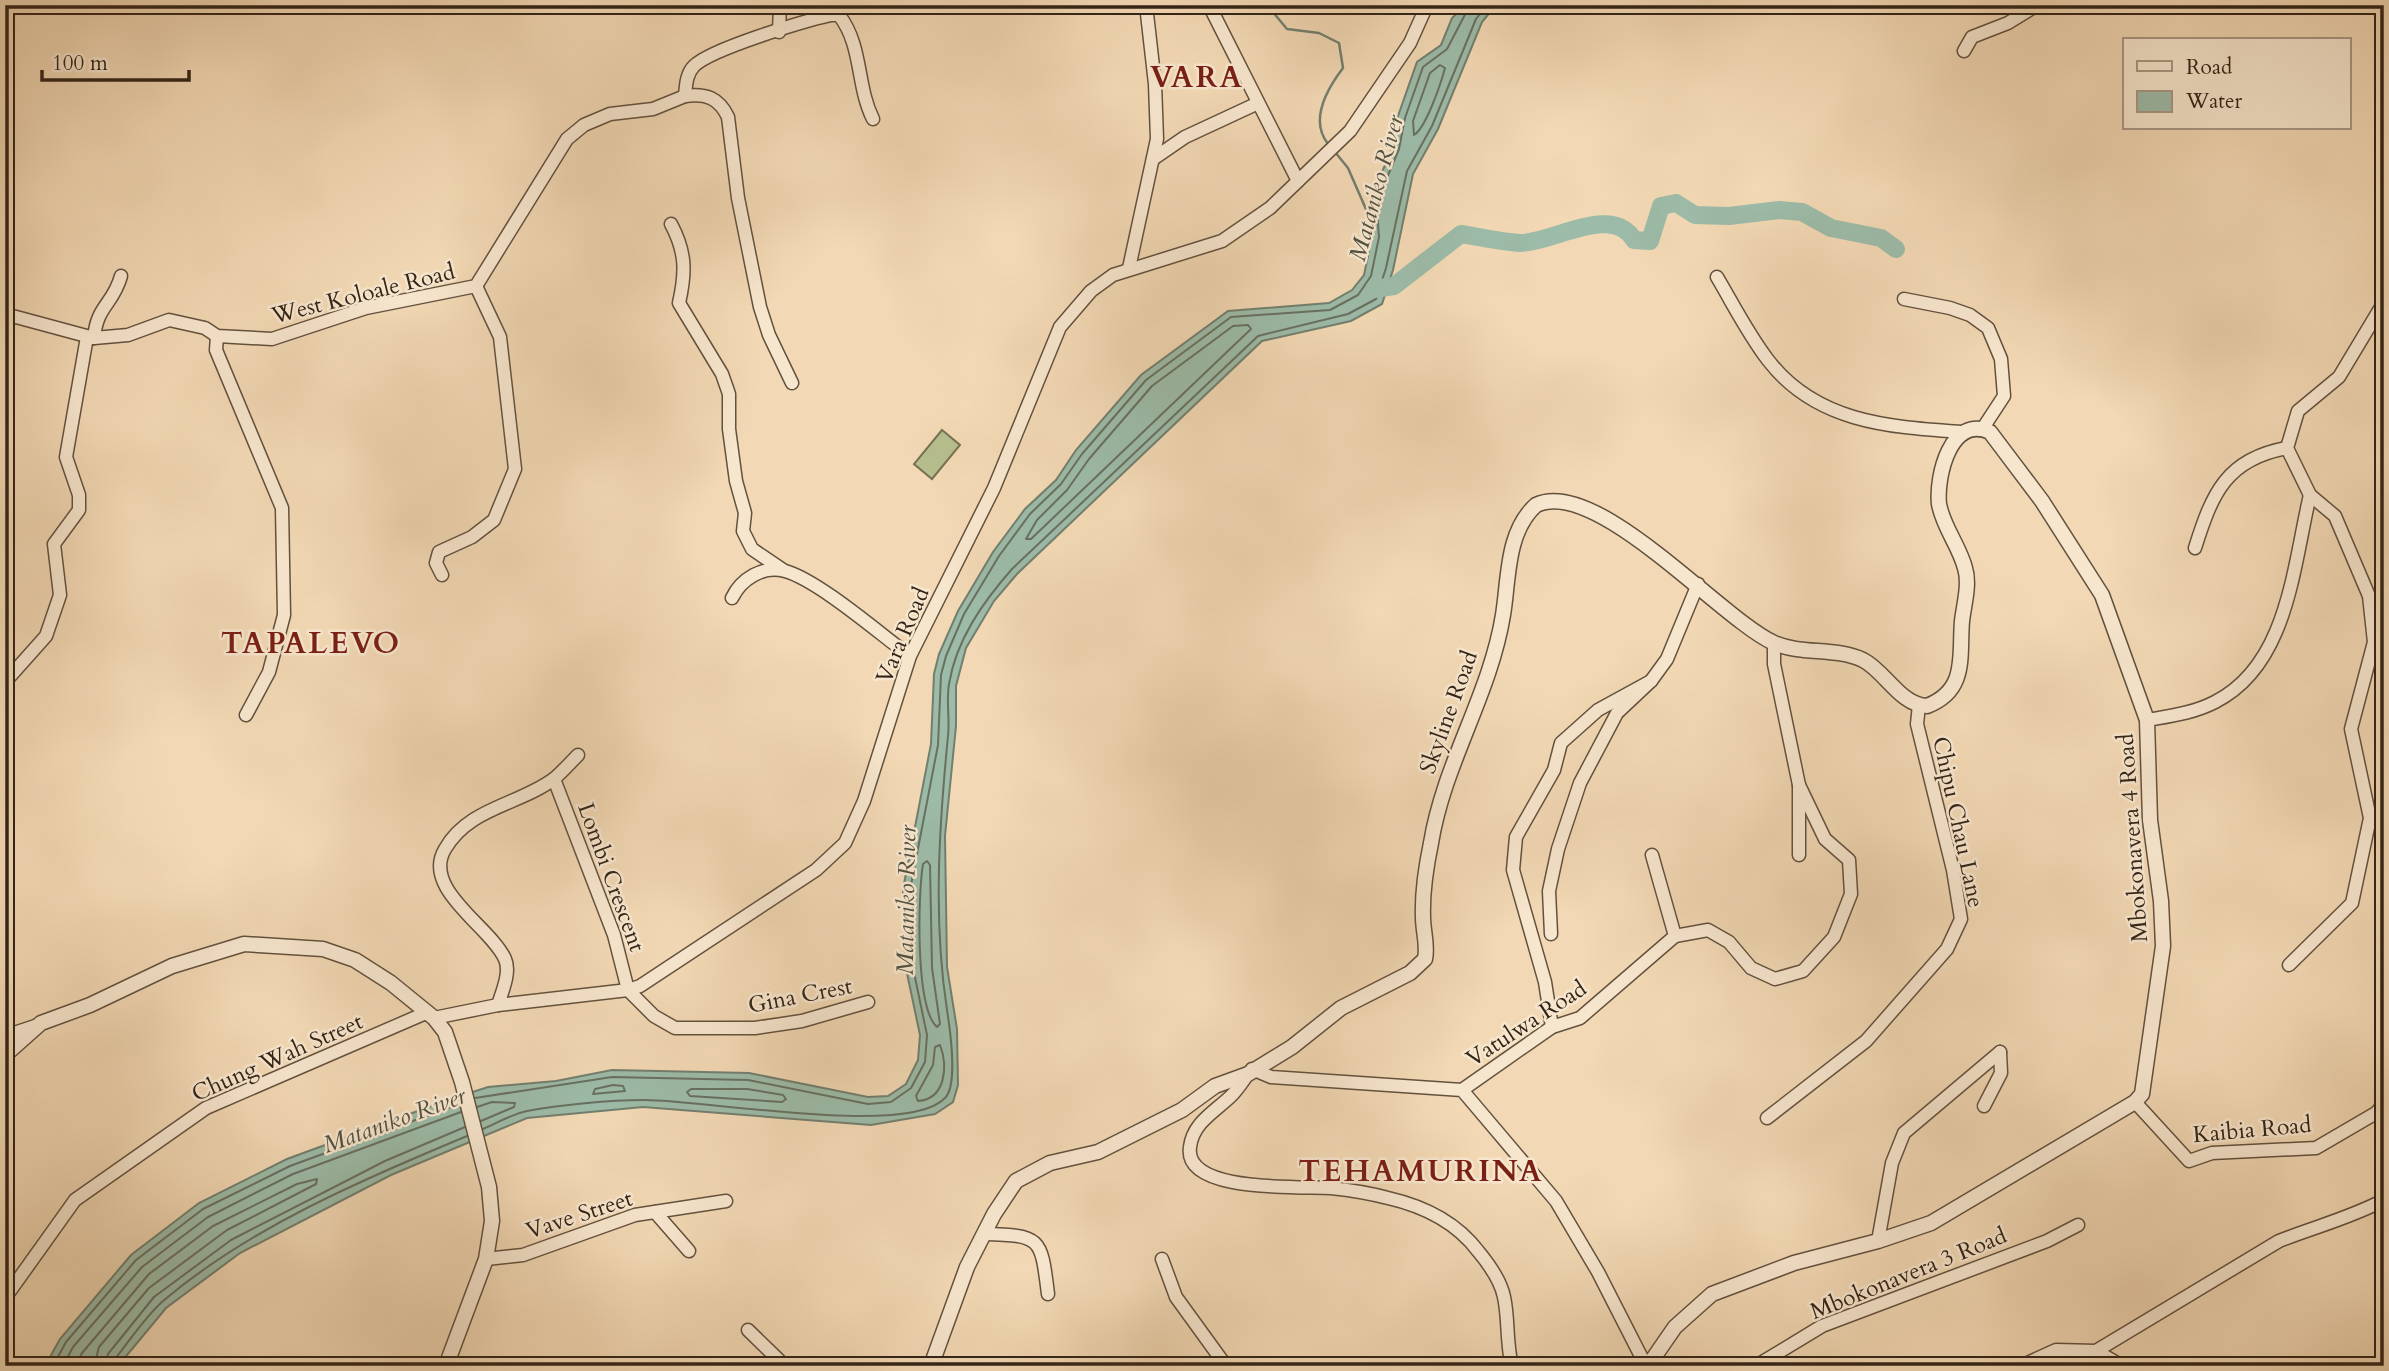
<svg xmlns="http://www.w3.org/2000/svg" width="2389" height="1371" font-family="Cardo,serif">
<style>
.green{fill:#b7bf8f;stroke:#757253;stroke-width:2}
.water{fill:#9cbba8;stroke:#727f6e;stroke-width:2}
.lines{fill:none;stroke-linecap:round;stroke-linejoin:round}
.shore{stroke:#687060;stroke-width:2}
.stream{stroke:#727f6e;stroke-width:2.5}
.river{stroke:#9cbba8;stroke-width:18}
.minor-casing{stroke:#63513e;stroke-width:15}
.tertiary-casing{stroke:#63513e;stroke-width:17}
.minor{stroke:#f7e6ce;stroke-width:12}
.tertiary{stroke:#f7e6ce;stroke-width:14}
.labels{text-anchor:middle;stroke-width:5;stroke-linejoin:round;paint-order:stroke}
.street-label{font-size:23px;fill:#332417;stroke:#f7e6ce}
.water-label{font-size:24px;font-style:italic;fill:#525142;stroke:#f7e6ce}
.district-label{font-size:30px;font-weight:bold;letter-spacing:2px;fill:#7a1f14;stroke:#f7e6ce}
</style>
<rect width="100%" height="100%" fill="#f2d8b4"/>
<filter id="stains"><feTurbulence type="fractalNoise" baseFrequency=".00286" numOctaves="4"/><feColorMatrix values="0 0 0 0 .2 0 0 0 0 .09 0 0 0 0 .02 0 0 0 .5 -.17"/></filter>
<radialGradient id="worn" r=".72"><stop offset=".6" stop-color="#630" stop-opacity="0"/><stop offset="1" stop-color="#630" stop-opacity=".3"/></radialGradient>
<path class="green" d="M942,430L960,445L932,479L914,464Z"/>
<path class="water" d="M1466,5H1496L1482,22L1438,129L1413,174L1393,270L1382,304L1351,321L1262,341L1017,574L994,601L966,648L956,686V726L945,836L947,967L957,1029L958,1085L953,1102L935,1114L871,1125L643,1107L527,1118L391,1175L240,1253L166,1308L118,1366H45L60,1339L131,1255L199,1203L287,1159L445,1101L488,1087L556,1081L612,1070L749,1073L868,1097L888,1096L906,1084L918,1060L920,1035L905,964L903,889L931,744L934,674L939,654L958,611L993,552L1025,509L1056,480L1076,450L1141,375L1228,311L1329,303L1352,290L1364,275L1372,236L1370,210L1374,190L1393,147L1398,116L1417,62L1441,45L1452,18Z"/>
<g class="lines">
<g class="shore">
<path d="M1440,65L1445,68C1441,83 1426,128 1414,135L1413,121L1430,73Z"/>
<path d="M1233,326L1248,325L1251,329L1031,539H1026L1037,520L1067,490L1089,459L1152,386Z"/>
<path d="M927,861L930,865L932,968L940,1024L937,1027C915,1008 918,894 923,864Z"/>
<path d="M940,1045C948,1066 946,1099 918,1101L916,1096L933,1065L935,1047Z"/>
<path d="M613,1085L623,1086L625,1091L593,1094L595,1089Z"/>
<path d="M691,1089H747L783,1095L786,1099L782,1102L690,1096L687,1092Z"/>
<path d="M475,1098L612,1077L748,1080L868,1104L891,1102L911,1088L925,1062L927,1035L912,963L910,890L938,745L941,675L946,656L964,614L999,556L1030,514L1061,484L1082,454L1146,380L1231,317L1330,310L1358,295L1371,276L1379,237L1377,211L1381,192L1399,149L1405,118L1423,67L1447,49L1470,5"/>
<path d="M477,1107L492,1102L515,1103L514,1107L481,1121"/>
<path d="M483,1129C497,1123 512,1114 527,1111C559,1105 610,1100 643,1100C701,1099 908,1138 945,1098C958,1085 950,1029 947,1010C933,919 939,828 948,736C950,719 946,701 949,684C956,640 983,602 1012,569L1258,336L1348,314L1376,299L1386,268L1407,171L1432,126L1476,19L1487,5"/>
<path d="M53,1366L66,1342L136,1260L203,1209L290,1166L459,1104"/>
<path d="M63,1366L73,1347L142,1267L208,1217L293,1174L461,1112"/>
<path d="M75,1366L82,1353L149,1274L213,1226L297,1184L317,1179L316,1184L227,1230L149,1288L99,1347L94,1366"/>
<path d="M104,1366L108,1354L154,1297L231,1240L385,1161L465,1127"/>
<path d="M113,1366L115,1359C130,1340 145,1317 163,1301C250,1227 362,1180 467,1136"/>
</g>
<g class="stream">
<path d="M1267,5L1287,29L1319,33L1339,43L1343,68C1327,89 1309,120 1328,144"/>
<path d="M1335,152L1348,168L1372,223"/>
</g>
<path class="river" d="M1374,289L1394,286L1461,234C1480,237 1500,242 1520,243C1553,243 1612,203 1634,240L1650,241L1661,206L1676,203L1695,215L1729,216L1779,210L1802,212L1831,228L1881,238L1896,249"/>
<g class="minor-casing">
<g id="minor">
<path d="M1209,5L1298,181"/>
<path d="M779,32L780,5"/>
<path d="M1964,51L1972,37L2008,23L2037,5"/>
<path d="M685,96C706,93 719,98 728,117L738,198L760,307L769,335L792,383"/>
<path d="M1153,159L1185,137L1256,104"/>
<path d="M671,224C686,252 686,272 679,303L722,374L729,394V429L736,481L745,513L743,531L752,549L783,570"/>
<path d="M1129,268L1157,139L1155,84L1146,5"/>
<path d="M1717,277C1733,304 1748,334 1768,360C1816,423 1890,427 1962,432"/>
<path d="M1904,299L1950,308L1970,315L1988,328L2001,359L2004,396L1983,428"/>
<path d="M5,314L94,338L128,335L169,320L205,328L217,336L272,339L366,308L476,286L567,139L584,125L610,114L653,109L685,96C686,86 686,74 694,66C711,49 804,21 831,15H839C863,46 856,85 873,119"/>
<path d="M217,336L216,350L282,508L284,615L269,672L246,715"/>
<path d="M94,338C97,305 113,305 121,276"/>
<path d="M2195,548C2212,494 2226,459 2287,448"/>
<path d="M442,575L436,563L439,552L472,537L494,520L515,469L500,337L476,286"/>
<path d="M732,598C741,579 763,565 785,571C818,580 880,634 910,656"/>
<path d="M1774,643V664L1799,785V855"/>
<path d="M5,682L46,636L60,595L54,544L79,510V495L66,457L87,337"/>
<path d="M2147,720C2170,716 2194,713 2215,702C2288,665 2293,567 2310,495"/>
<path d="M554,779L614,935L628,990L654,1016L675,1028H755L802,1021L868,1002"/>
<path d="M1551,934L1549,891L1558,849L1580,783L1617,713L1651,681L1667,659L1698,584"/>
<path d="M1675,936L1708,930L1729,942L1751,968L1775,979L1803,971L1834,937L1851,894L1849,860L1825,839L1799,785"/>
<path d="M2289,965L2352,903L2370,818L2351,729L2374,642L2369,596L2335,516L2310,495L2287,448L2298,411L2339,377L2384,302"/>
<path d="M498,1005C502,992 511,972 505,959C491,927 421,889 445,849C469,807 520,805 555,778C563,771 570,763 578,755"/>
<path d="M434,1018L498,1005L628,990L640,986L816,870L845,843L864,801L910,656L994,488L1060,327L1091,291L1113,275L1222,241L1270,208L1350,131L1410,43L1427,5"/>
<path d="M1552,1027L1545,982L1513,870L1516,837L1554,770L1561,743L1598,710L1651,681"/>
<path d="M5,1036L38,1025"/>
<path d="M1252,1069L1271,1077L1462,1090L1556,1201L1598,1272L1646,1366"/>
<path d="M1248,1074C1243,1081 1238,1089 1232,1095C1216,1111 1193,1122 1190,1147C1183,1194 1303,1186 1331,1188C1350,1190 1369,1193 1388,1198C1423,1206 1456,1222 1478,1251C1488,1263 1501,1282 1504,1297C1509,1320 1506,1343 1512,1366"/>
<path d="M1462,1090L1552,1027L1580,1018L1675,936L1652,855"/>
<path d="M2135,1102L2189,1161L2212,1153L2316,1148L2376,1113L2384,1104"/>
<path d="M1984,1106L2001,1073L2000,1052"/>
<path d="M1767,1118L1866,1041L1947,949L1961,919L1953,870L1917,724L1919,705"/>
<path d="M655,1212L689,1251"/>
<path d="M984,1234C1042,1235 1041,1238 1048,1294"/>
<path d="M1878,1241L1892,1163L1904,1133L2000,1052"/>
<path d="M486,1259L523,1255L635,1215L726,1201"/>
<path d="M1162,1259L1176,1297L1226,1366"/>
<path d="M5,1298L75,1200L206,1108L428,1012"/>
<path d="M748,1330L785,1366"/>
<path d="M2096,1351L2122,1366"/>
<path d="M1756,1366L1822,1326L2047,1241L2078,1225"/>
<path d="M2021,1366L2056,1350L2096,1351L2279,1241C2314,1227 2350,1218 2384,1200"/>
</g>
</g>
<g class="tertiary-casing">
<g id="tertiary">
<path d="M5,1055L41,1023L90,1005L172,966L244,944L323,949L355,960L391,983L434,1018L445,1032L462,1082L489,1187L492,1221L486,1259L446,1366"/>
<path d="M931,1366L967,1267L994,1214L1016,1181L1050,1163L1098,1152L1182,1110L1215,1086L1248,1074L1292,1047L1341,1008L1410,973L1425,959C1428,945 1423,932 1423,917C1422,892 1426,867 1431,843C1444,763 1490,695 1503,615C1509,579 1506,532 1536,505C1596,476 1721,619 1774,643C1802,655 1835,647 1863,660C1885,671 1900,705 1927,706C1968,690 1959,656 1962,621C1964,604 1970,584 1965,568C1959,545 1943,527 1939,504C1936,476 1951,414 1990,432L2042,501L2102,595L2147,720L2150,820L2161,901L2163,946L2142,1094L2135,1102L1931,1223L1878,1241L1794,1263L1712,1294L1675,1327L1648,1366"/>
</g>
</g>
<use href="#minor" class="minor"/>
<use href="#tertiary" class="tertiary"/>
</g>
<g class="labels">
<g class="street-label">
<text transform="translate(363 293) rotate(-14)" y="8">West Koloale Road</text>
<text transform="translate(902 635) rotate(-67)" y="8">Vara Road</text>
<text transform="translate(1448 712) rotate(-70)" y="8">Skyline Road</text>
<text transform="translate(1959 822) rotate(78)" y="8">Chipu Chau Lane</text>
<text transform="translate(2132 838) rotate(-94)" y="8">Mbokonavera 4 Road</text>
<text transform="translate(612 877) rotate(70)" y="8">Lombi Crescent</text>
<text transform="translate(800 995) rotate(-11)" y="8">Gina Crest</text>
<text transform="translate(1526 1023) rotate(-33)" y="8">Vatulwa Road</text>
<text transform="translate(277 1057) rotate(-24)" y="8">Chung Wah Street</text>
<text transform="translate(2252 1129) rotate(-5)" y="8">Kaibia Road</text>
<text transform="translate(579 1214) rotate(-18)" y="8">Vave Street</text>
<text transform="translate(1908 1273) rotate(-22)" y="8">Mbokonavera 3 Road</text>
</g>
<g class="water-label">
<text transform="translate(1376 188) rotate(-75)" y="8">Mataniko River</text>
<text transform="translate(906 900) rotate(-89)" y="8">Mataniko River</text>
<text transform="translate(394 1120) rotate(-20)" y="8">Mataniko River</text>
</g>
<g class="district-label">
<text x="1197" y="87">VARA</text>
<text x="311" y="653">TAPALEVO</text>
<text x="1421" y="1181">TEHAMURINA</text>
</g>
</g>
<rect width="2389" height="1371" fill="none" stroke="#f2d8b4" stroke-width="28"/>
<rect x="7" y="7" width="2375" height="1357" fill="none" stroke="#332417" stroke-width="3.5"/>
<rect x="14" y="14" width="2361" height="1343" fill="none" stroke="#332417" stroke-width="2"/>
<rect x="2123" y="38" width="228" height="91" fill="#f7e6ce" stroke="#a99885" stroke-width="2"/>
<rect x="2137" y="61" width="35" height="10" fill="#f7e6ce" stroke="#a99885" stroke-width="2"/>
<text x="2186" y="74" font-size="21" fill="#332417">Road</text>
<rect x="2137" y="91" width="35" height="21" fill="#9cbba8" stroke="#a99885" stroke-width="2"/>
<text x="2186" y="108" font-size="21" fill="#332417">Water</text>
<path d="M42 70v10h147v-10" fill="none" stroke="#332417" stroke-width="3.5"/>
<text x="52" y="70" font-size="21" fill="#332417" stroke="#f7e6ce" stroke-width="5" paint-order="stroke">100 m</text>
<rect width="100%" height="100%" filter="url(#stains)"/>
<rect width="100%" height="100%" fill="url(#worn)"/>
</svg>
